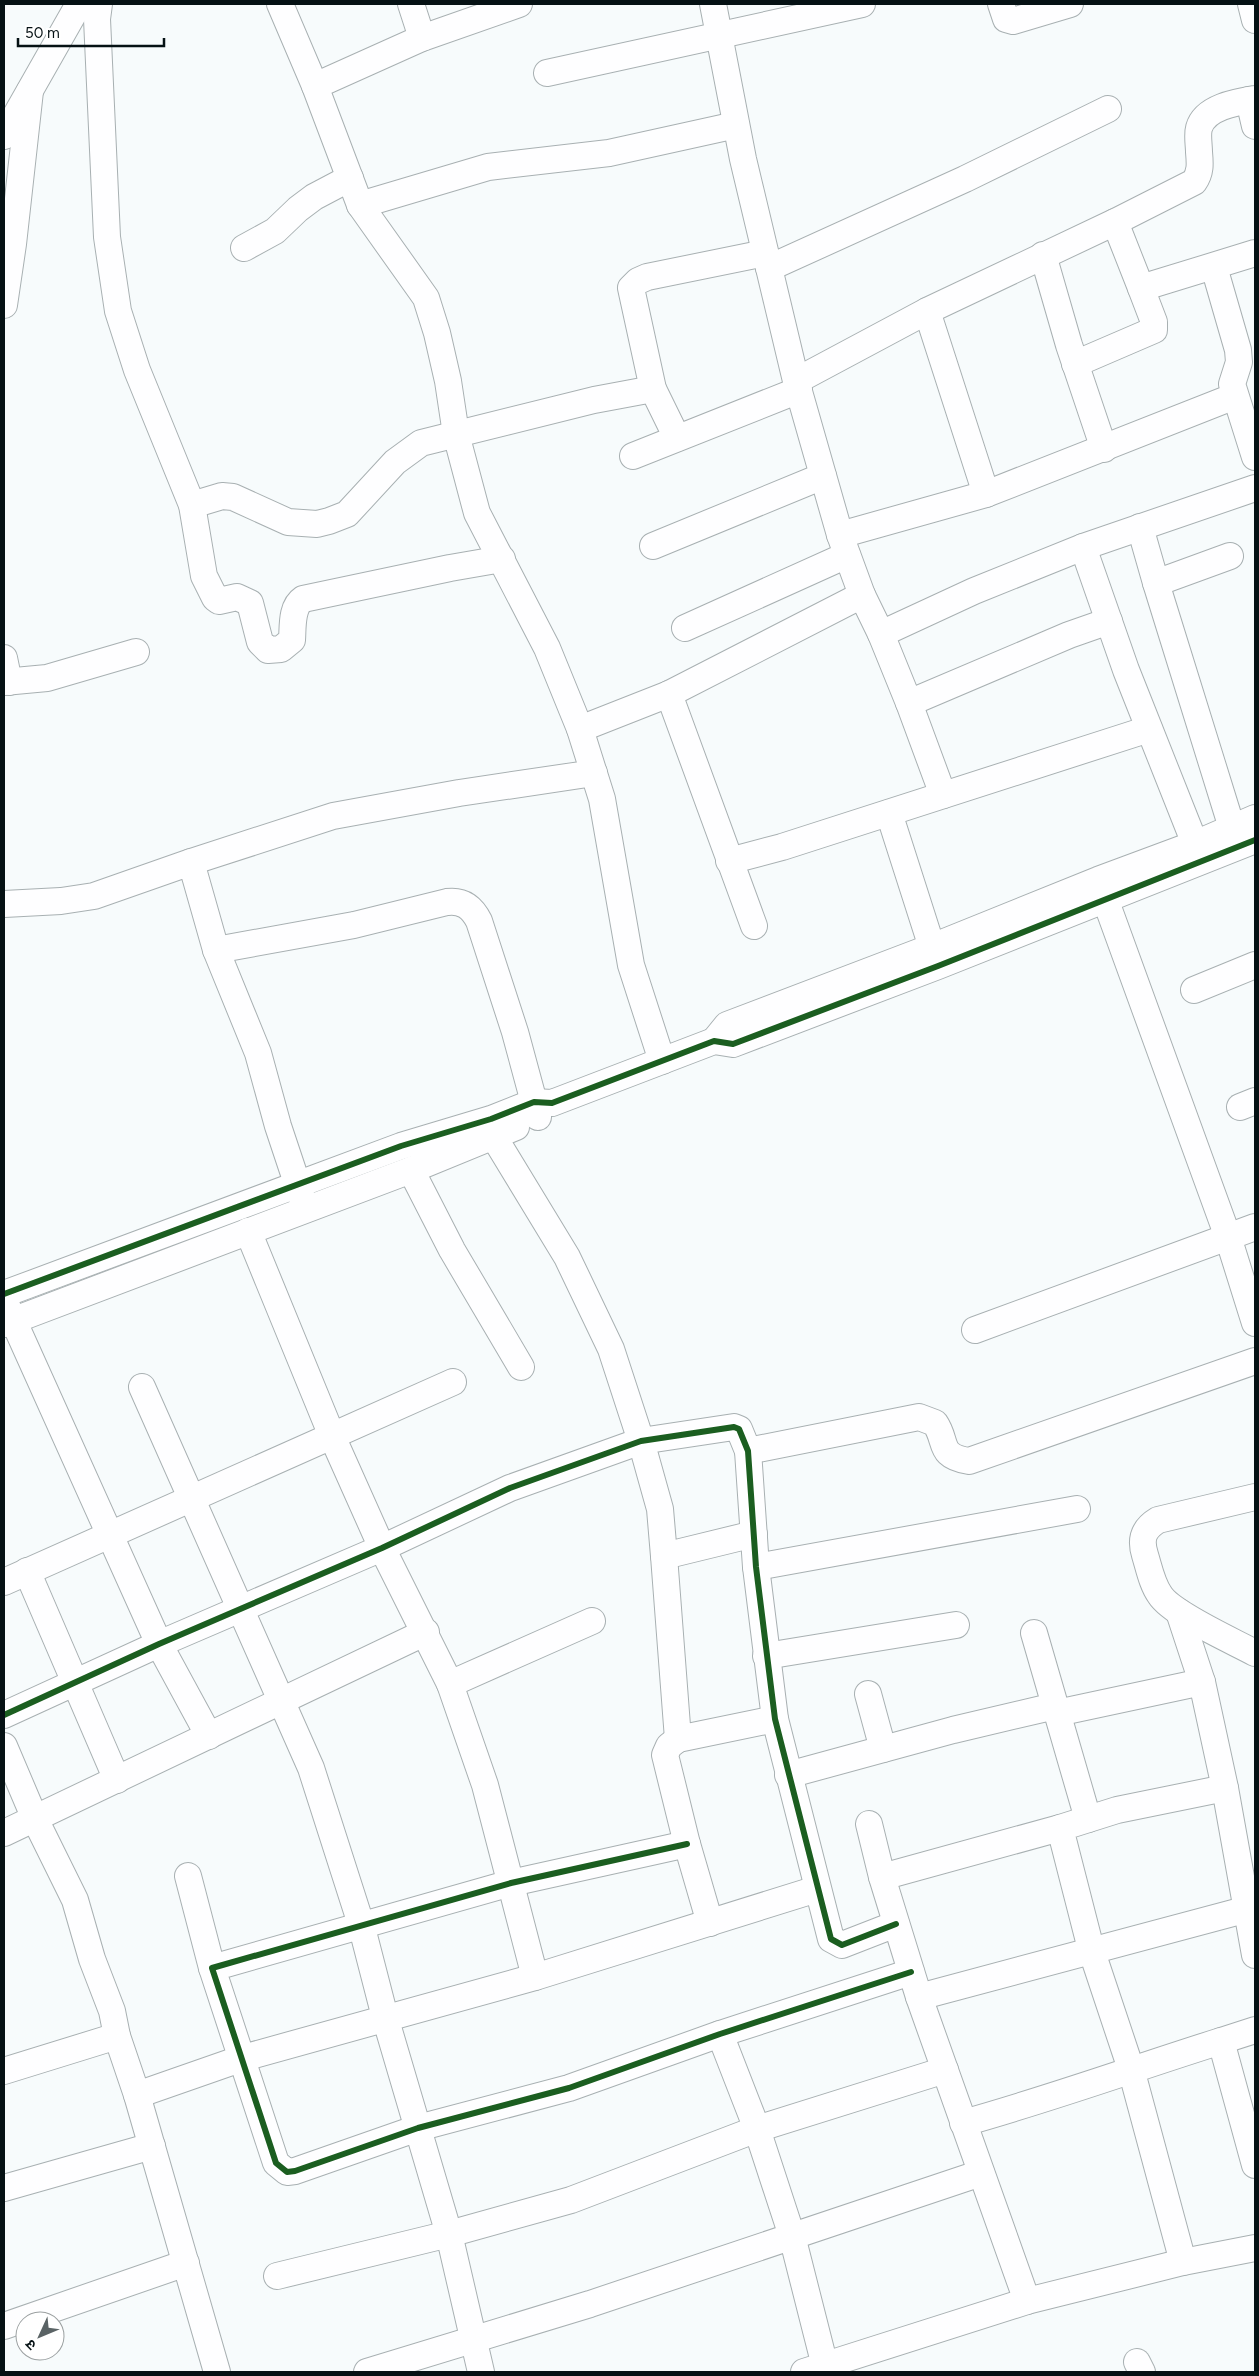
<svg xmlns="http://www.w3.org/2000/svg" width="1259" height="2376" font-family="Figtree,'Noto Sans Devanagari',sans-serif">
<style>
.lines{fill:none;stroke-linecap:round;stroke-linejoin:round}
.minor-casing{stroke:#a8b0b2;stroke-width:28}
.minor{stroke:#fefeff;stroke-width:26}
.cycleway-casing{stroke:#fff;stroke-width:9}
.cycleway{stroke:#1b5e20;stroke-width:6}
</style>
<rect width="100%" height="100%" fill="#f7fbfc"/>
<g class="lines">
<g class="minor-casing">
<g id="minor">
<path d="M99,4L97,19L107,237L118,311L137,370L192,505L204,576L215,598L219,601L237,597L250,603L260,642L268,650L281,649L292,640C293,627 291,607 303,599L450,568L502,559"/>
<path d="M280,4L315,86L360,205L426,298L437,333L448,381L456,434L477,513L547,648L580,729L602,799L631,965L662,1061"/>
<path d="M411,4L422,38"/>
<path d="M713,4L743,159L796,381L840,535L862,595L881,634L909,703L943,795"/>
<path d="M1001,4L1006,19L1013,21L1070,4"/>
<path d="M1251,4L1255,20"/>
<path d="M547,73L862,4"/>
<path d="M315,86L422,38L519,4"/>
<path d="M1249,100L1255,126"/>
<path d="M4,136L79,4"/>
<path d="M360,205L488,167L609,153L736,125"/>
<path d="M1115,222L1141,288L1255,253"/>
<path d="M244,248L275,231L298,209L314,197L350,178"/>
<path d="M1043,255L1069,345L1104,449"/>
<path d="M1214,267L1238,350L1239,362L1232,384L1255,457"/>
<path d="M769,268L965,179L1108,109"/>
<path d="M4,305L13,244L30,91"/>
<path d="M927,311L986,494"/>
<path d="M1075,364L1154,330V322L1141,288"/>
<path d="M796,381L927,311L1115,222L1194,182C1201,172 1200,163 1199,152C1199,145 1197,135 1199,128C1205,107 1237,102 1255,99"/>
<path d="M677,438L653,389L631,288L638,281L647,277L765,253"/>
<path d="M633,456L799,390"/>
<path d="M192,505L222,496L233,497L288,522L317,524L329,521L347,514L395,462L421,443L594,400L653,389"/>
<path d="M1140,527L1156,583L1230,556"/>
<path d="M840,535L986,494L1235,396"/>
<path d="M653,546L823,476"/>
<path d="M1083,547L1126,670L1201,859"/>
<path d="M1156,583L1232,828"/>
<path d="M685,628L847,555"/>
<path d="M881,634L974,591L1083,547L1255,488"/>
<path d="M4,658L9,682"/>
<path d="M4,682L47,678L136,652"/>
<path d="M669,694L754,926"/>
<path d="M909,703L1069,635L1109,621"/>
<path d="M580,729L669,694L862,595"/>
<path d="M889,813L937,963"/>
<path d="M729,861L782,847L1149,729"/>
<path d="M191,862L333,816L459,793L594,773"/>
<path d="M1100,885L1228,1237L1255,1323"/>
<path d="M4,904L61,901L94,896L191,862L216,950L258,1053L278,1126L303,1201"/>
<path d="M216,950L354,925L447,902C462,900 472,907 479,921L515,1032L538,1117"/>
<path d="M1194,990L1255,965"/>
<path d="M714,1041L727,1025L932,947L1098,880L1195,844L1255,818"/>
<path d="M1240,1107L1255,1101"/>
<path d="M494,1137L567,1257L611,1349L641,1441L660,1509L664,1556L754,1534"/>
<path d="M411,1170L452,1250L521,1367"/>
<path d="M248,1231L332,1436L382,1548L450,1684L485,1785L535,1977"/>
<path d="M4,1294L401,1146L491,1119L534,1102L552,1103L714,1041L733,1044L938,966L1255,840"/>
<path d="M6,1304L159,1644L209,1736"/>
<path d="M4,1324L411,1170L516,1127"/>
<path d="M975,1330L1255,1227"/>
<path d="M142,1387L311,1768L361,1924L385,2017L449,2234L481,2372"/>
<path d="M748,1451L919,1417L935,1423C948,1442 937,1456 969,1461L1255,1361"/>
<path d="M1255,1497L1158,1520C1143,1529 1140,1539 1145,1555C1149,1568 1152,1584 1160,1595C1172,1614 1233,1641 1255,1653"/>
<path d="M664,1556L678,1739L775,1719"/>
<path d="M756,1567L1077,1509"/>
<path d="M27,1571L117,1780"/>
<path d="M4,1582L453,1382"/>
<path d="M1179,1612L1202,1682L1225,1788L1255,1955"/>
<path d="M1034,1633L1088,1819"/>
<path d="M766,1656L956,1625"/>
<path d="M450,1684L592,1621"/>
<path d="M868,1694L883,1749"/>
<path d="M1057,1713L1202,1682"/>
<path d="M4,1715L159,1644L382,1548L510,1488L641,1441L734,1427L739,1429L748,1451L756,1567L775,1719L831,1939L842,1945L896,1924"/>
<path d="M678,1739L669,1746L665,1755L687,1844L710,1923"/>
<path d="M4,1746L35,1819L75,1900L92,1959L112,2011L117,2036L137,2095"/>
<path d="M788,1775L953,1730L1055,1706"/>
<path d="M869,1824L882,1877L1060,1828"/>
<path d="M4,1833L426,1632"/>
<path d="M687,1844L511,1883L212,1968L276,2163L287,2172L295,2171L418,2128L569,2088L720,2034L911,1972"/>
<path d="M188,1876L212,1968"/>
<path d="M882,1877L919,1997L1027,2301"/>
<path d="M919,1997L1248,1909"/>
<path d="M1255,2030L1221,2041L1255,2165"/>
<path d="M720,2034L757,2129L792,2236L825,2366"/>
<path d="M4,2071L117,2036"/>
<path d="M963,2123C1050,2099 1135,2068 1221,2041"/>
<path d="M4,2188L152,2146"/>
<path d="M1183,2262L1131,2069L1091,1949L1060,1828L1117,1810L1225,1788"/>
<path d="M277,2276L449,2234L571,2200L757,2129L945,2070"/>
<path d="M4,2326L186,2263"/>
<path d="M1137,2362L1142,2372"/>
<path d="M217,2372L137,2095L243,2058L535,1977L817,1889"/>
<path d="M367,2372L590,2304L981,2173"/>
<path d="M804,2372L1027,2301L1183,2262L1255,2248"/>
</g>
</g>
<use href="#minor" class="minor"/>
<g class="cycleway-casing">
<g id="cycleway">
<path d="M4,1294L401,1146L491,1119L534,1102L552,1103L714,1041L733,1044L938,966L1255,840"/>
<path d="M4,1715L159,1644L382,1548L510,1488L641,1441L734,1427L739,1429L748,1451L756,1567L775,1719L831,1939L842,1945L896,1924"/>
<path d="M687,1844L511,1883L212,1968L276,2163L287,2172L295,2171L418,2128L569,2088L720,2034L911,1972"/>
</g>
</g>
<use href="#cycleway" class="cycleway"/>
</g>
<rect width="1259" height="2376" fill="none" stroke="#051114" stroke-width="10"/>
<g transform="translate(40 2336) rotate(226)"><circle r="24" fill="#ffffff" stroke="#9ba0a1"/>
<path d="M0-4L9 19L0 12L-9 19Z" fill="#5a6365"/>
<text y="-8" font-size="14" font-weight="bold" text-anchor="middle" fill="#051114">उ</text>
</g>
<path d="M18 38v8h146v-8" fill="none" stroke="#051114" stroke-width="2.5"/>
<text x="25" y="38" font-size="15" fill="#051114" stroke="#ffffff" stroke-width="4" paint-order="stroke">50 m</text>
</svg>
